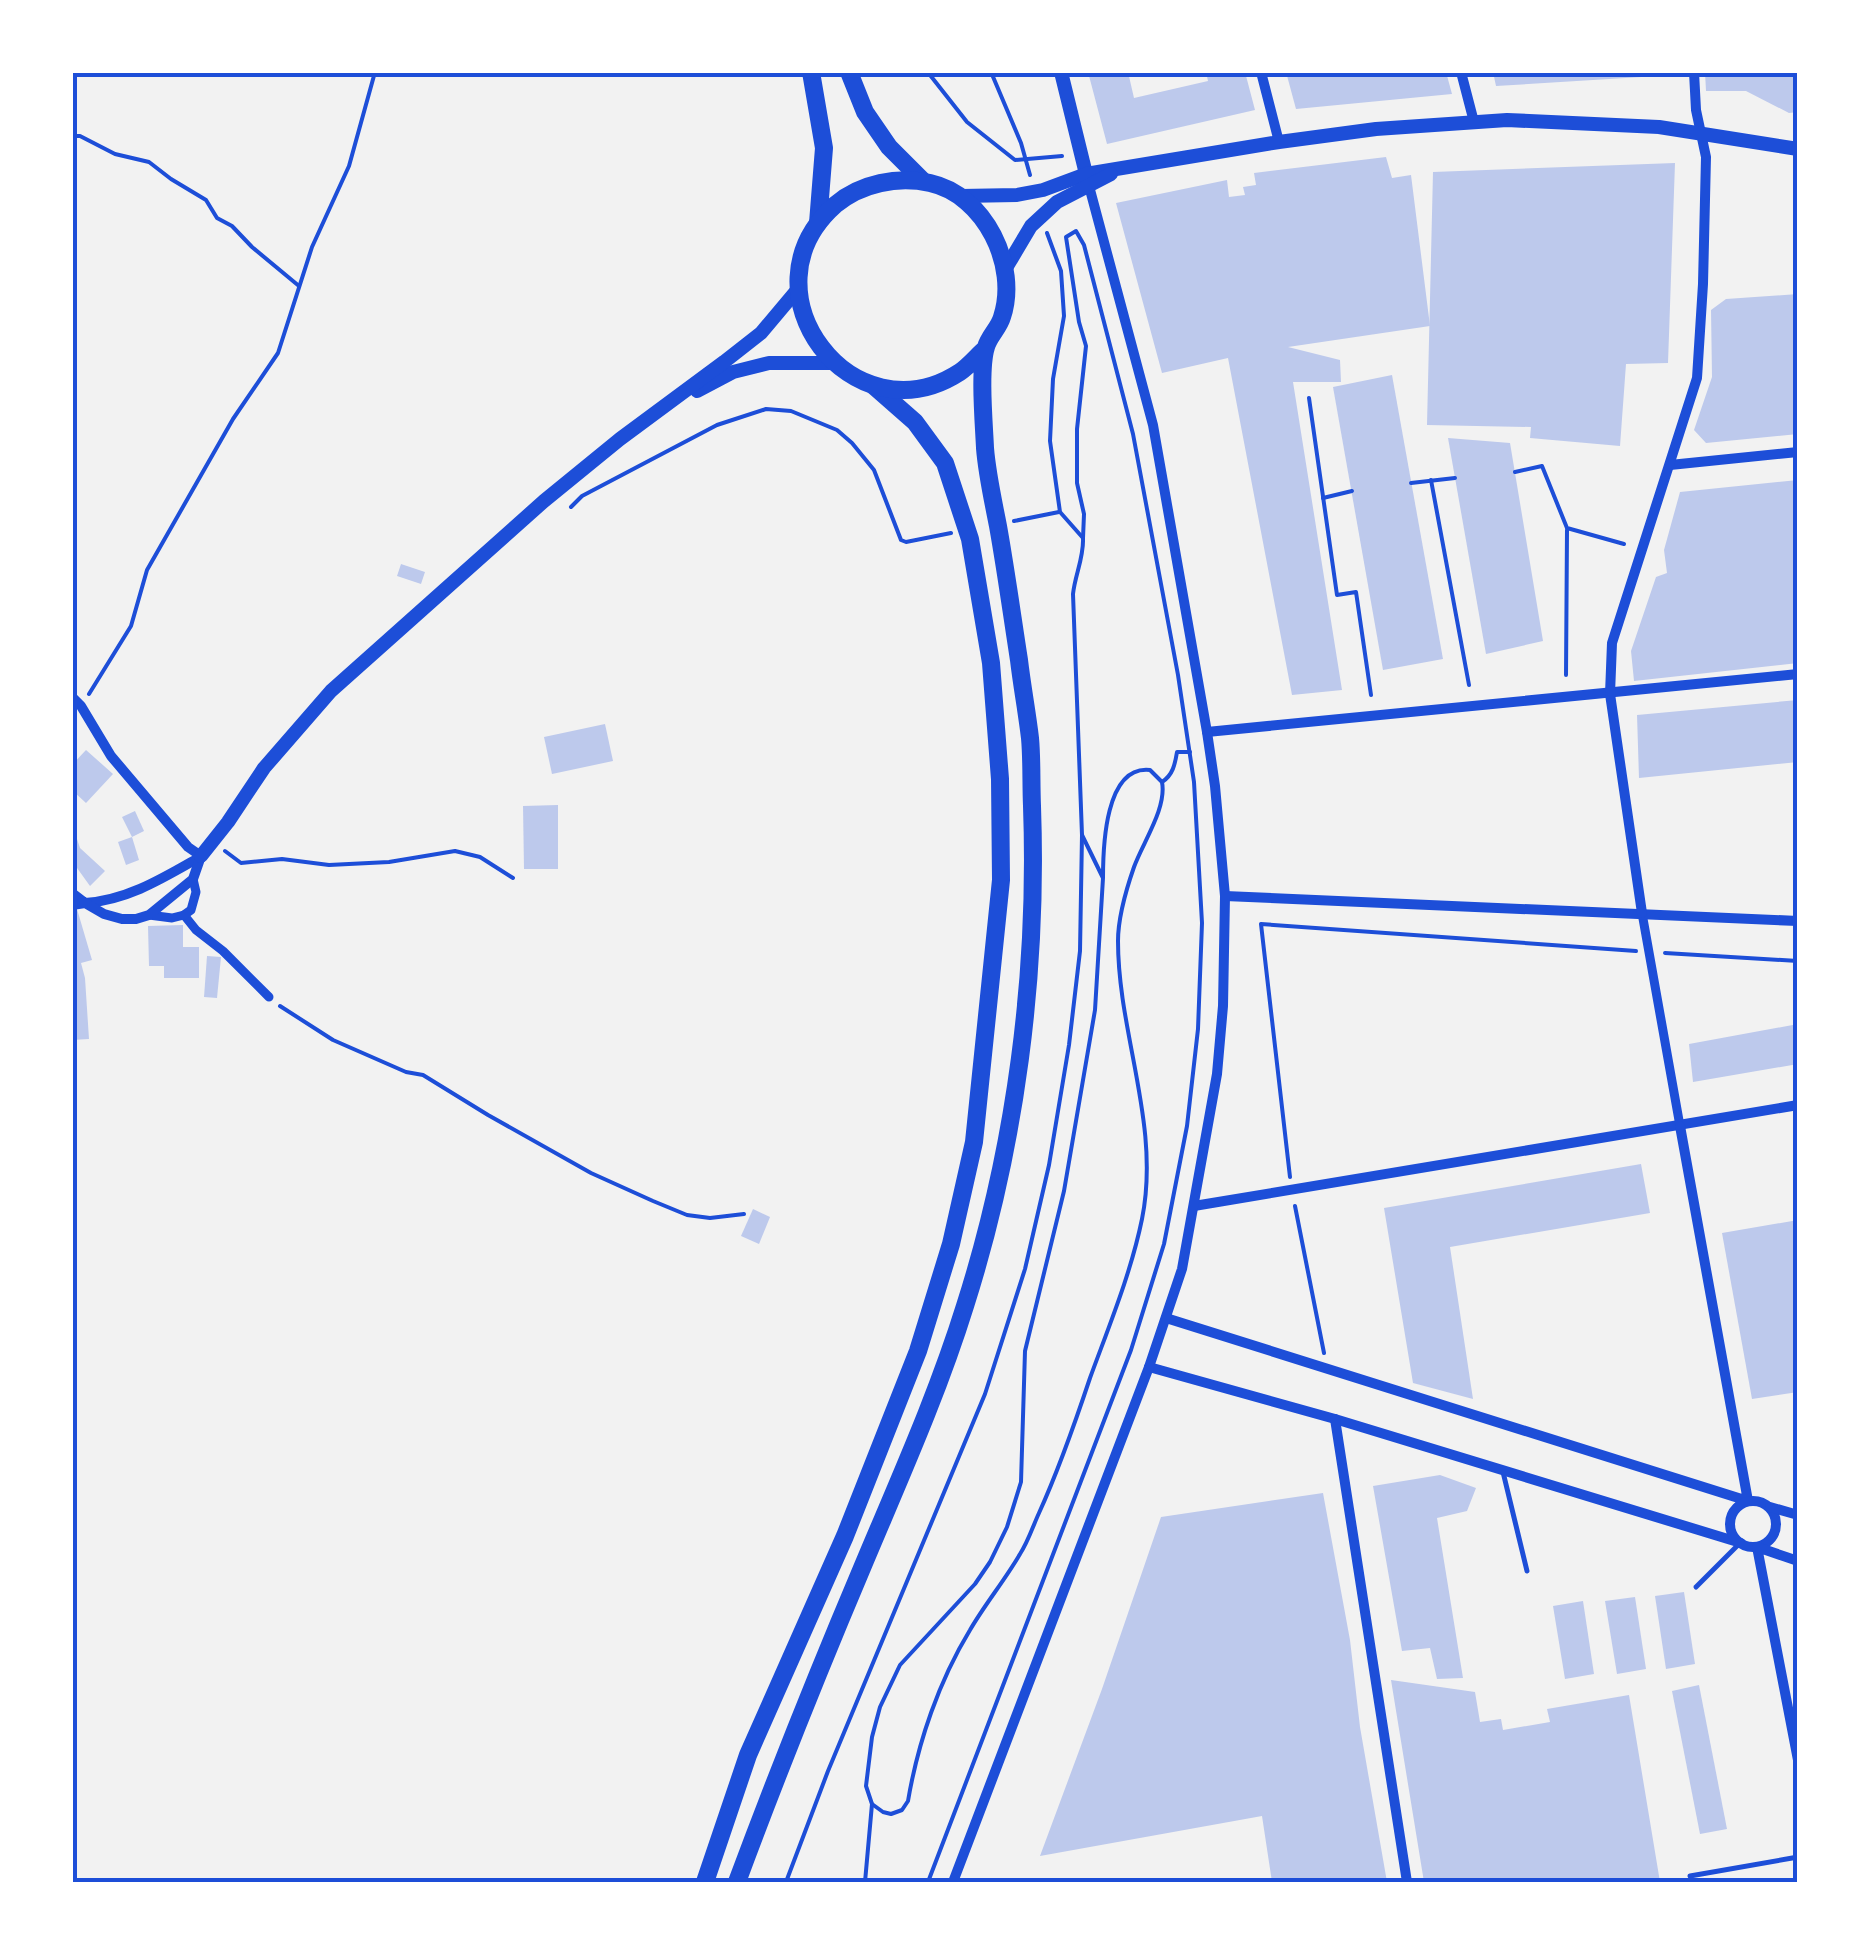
<svg xmlns="http://www.w3.org/2000/svg" width="1870" height="1955" font-family="'Noto Sans',sans-serif">
<style>
.building{fill:#bdc9ec}
.lines{fill:none;stroke-linecap:round;stroke-linejoin:round}
.path{stroke:#1d4ed8;stroke-width:4}
.service{stroke:#1d4ed8;stroke-width:5}
.pedestrian{stroke:#1d4ed8;stroke-width:9}
.minor{stroke:#1d4ed8;stroke-width:10}
.tertiary{stroke:#1d4ed8;stroke-width:14}
.trunk{stroke:#1d4ed8;stroke-width:18}
.neatline{fill:none;stroke:#1d4ed8;stroke-width:4}
</style>
<rect width="100%" height="100%" fill="#f2f2f2"/>
<g class="building">
<path d="M1088,72H1128L1134,98L1208,81L1206,72H1245L1255,110L1107,144Z"/>
<path d="M1286,72H1446L1452,94L1296,109Z"/>
<path d="M1493,72H1658V76L1496,86Z"/>
<path d="M1705,72H1798V112L1789,113L1746,91H1706Z"/>
<path d="M1386,157L1392,178L1411,175L1430,326L1288,347L1340,360L1341,382H1293L1342,690L1292,695L1228,358L1162,373L1116,203L1227,180L1229,197L1245,195L1243,187L1256,185L1254,173Z"/>
<path d="M1675,163L1668,363L1626,364L1620,446L1530,438L1531,427L1427,425L1433,172Z"/>
<path d="M1798,294V434L1706,443L1694,430L1712,377L1711,310L1726,299Z"/>
<path d="M1392,375L1443,659L1383,670L1333,387Z"/>
<path d="M1448,438L1510,443L1543,641L1486,654Z"/>
<path d="M1798,480V663L1634,681L1631,651L1656,577L1667,573L1664,550L1680,492Z"/>
<path d="M401,564L425,572L421,584L397,576Z"/>
<path d="M1798,700V762L1639,778L1637,715Z"/>
<path d="M605,724L613,761L552,774L544,737Z"/>
<path d="M86,750L113,774L86,803L72,790V765Z"/>
<path d="M558,805V869H524L523,806Z"/>
<path d="M135,811L144,831L132,837L122,817Z"/>
<path d="M72,824L80,848L105,871L90,886L72,861Z"/>
<path d="M132,837L139,860L126,865L118,842Z"/>
<path d="M77,909L92,960L81,963L85,978L89,1039L72,1040V974L74,973L72,967V910Z"/>
<path d="M183,925V947H199V978H164V966H149L148,926Z"/>
<path d="M207,956L221,957L217,998L204,997Z"/>
<path d="M1798,1024V1064L1693,1082L1689,1044Z"/>
<path d="M1641,1164L1650,1213L1450,1247L1473,1399L1413,1383L1384,1208Z"/>
<path d="M753,1209L770,1217L759,1244L741,1236Z"/>
<path d="M1798,1220V1392L1752,1399L1722,1233Z"/>
<path d="M1440,1475L1476,1488L1467,1511L1437,1518L1463,1678L1437,1679L1430,1648L1402,1651L1373,1486Z"/>
<path d="M1323,1493L1350,1640L1360,1727L1387,1882H1272L1262,1816L1040,1856L1102,1689L1161,1517Z"/>
<path d="M1684,1592L1695,1664L1666,1669L1655,1596Z"/>
<path d="M1635,1597L1646,1669L1617,1674L1605,1601Z"/>
<path d="M1583,1601L1594,1674L1565,1679L1553,1606Z"/>
<path d="M1391,1680L1475,1692L1480,1722L1501,1719L1503,1730L1550,1722L1547,1709L1629,1695L1660,1882H1424Z"/>
<path d="M1699,1685L1727,1829L1700,1834L1672,1691Z"/>
</g>
<g class="lines">
<g class="path">
<path d="M925,72L930,75L967,122L1015,160L1062,156"/>
<path d="M991,72L1021,143L1030,175"/>
<path d="M72,136H80L115,154L149,162L171,179L206,200L217,218L232,226L252,247L299,286"/>
<path d="M1309,398L1337,595L1356,592L1371,695"/>
<path d="M1515,472L1542,466L1567,528L1624,544"/>
<path d="M1431,480L1469,685"/>
<path d="M1411,483L1455,478"/>
<path d="M1323,498L1352,491"/>
<path d="M571,507L582,496L717,425L766,409L791,411L837,430L852,443L874,470L901,540L906,542L951,533"/>
<path d="M1014,521L1059,512"/>
<path d="M1566,675L1567,530"/>
<path d="M89,694L131,626L147,570L233,419L278,353L312,247L349,166L375,72"/>
<path d="M1162,782C1173,775 1175,764 1177,752H1190"/>
<path d="M1082,835L1103,878L1095,1010L1064,1191L1025,1351L1021,1482L1007,1527L990,1562L975,1584L900,1665L880,1707L872,1737L866,1786L872,1804L883,1812L891,1814L902,1810L908,1801C918,1742 939,1681 970,1630C985,1604 1005,1580 1020,1554C1028,1542 1033,1526 1039,1513C1059,1469 1075,1423 1090,1378C1109,1326 1131,1273 1142,1219C1161,1125 1118,1034 1118,941C1118,916 1126,890 1134,867C1143,842 1167,808 1162,782L1150,770C1105,765 1103,847 1103,878"/>
<path d="M225,851L241,863L282,859L329,865L389,862L455,851L480,857L513,878"/>
<path d="M1665,953L1798,961"/>
<path d="M280,1006L333,1040L406,1072L423,1075L488,1115L591,1173L653,1201L687,1215L710,1218L744,1214"/>
<path d="M1290,1177L1261,924L1636,951"/>
<path d="M1295,1206L1324,1353"/>
<path d="M786,1882L828,1771L985,1394L1025,1269L1049,1165L1069,1045L1080,951L1082,835L1073,594C1075,575 1084,557 1083,538L1060,512L1050,441L1053,379L1064,316L1061,271L1047,233"/>
<path d="M865,1882L872,1804"/>
<path d="M928,1882L1131,1350L1164,1244L1187,1126L1198,1029L1202,923L1194,782L1178,675L1133,434L1084,245L1076,231L1066,237L1079,322L1086,346L1077,429V483L1084,514L1083,538"/>
</g>
<g class="service">
<path d="M1503,1472L1527,1571"/>
<path d="M1696,1587L1740,1543"/>
<path d="M1690,1876L1798,1857"/>
</g>
<g class="pedestrian">
<path d="M1642,913L1680,1126"/>
<path d="M149,915L172,918L184,915L196,930L223,951L269,997"/>
<path d="M184,915L191,910L196,892L193,879"/>
</g>
<g class="minor">
<path d="M1261,72L1279,142"/>
<path d="M1461,72L1474,122"/>
<path d="M1670,465L1798,452"/>
<path d="M72,697L81,706L111,756L188,847L201,856"/>
<path d="M1207,732L1798,674"/>
<path d="M72,893L85,903C128,900 163,878 200,857"/>
<path d="M1225,896L1798,921"/>
<path d="M72,905L85,903L104,914L122,919H136L149,915L193,879L201,856"/>
<path d="M1642,913L1610,694L1612,643L1697,378L1703,284L1706,157L1696,110L1694,72"/>
<path d="M1194,1206L1798,1105"/>
<path d="M1166,1318L1748,1501L1680,1126"/>
<path d="M1149,1367L1335,1419L1741,1543"/>
<path d="M1335,1419L1407,1882"/>
<circle cx="1753" cy="1524" r="23"/>
<path d="M1770,1507L1798,1515"/>
<path d="M1798,1561L1757,1547L1798,1760"/>
<path d="M953,1882L1149,1367L1182,1269L1217,1074L1223,1006L1225,896L1215,786L1207,732L1153,425L1089,186"/>
</g>
<g class="tertiary">
<path d="M1061,72L1086,174"/>
<path d="M961,196L1017,195L1043,190L1086,174L1279,142L1376,129L1507,120L1659,127L1798,149"/>
<path d="M1006,268L1031,226L1057,202L1111,174"/>
<path d="M697,391L733,372L769,363H834"/>
<path d="M201,856L228,822L264,768L331,691L544,501L620,439L724,362L761,333L798,289"/>
</g>
<g class="trunk">
<path d="M811,72L824,148L818,223"/>
<path d="M849,72L865,112L889,147L923,181"/>
<path d="M705,1882L748,1755L845,1536L918,1351L951,1244L974,1142L1001,880L1000,779L991,663L970,539L945,463L915,422L874,386"/>
<path d="M737,1882C776,1777 818,1672 862,1568C898,1482 937,1396 965,1306C1016,1146 1038,974 1032,806C1031,783 1032,760 1030,738C1027,712 1022,686 1019,660C1012,615 1006,571 998,526C993,500 987,474 985,448C984,424 979,369 986,347C989,336 999,328 1002,317C1019,266 985,195 930,183C898,176 861,183 835,205C738,291 853,442 960,372C969,366 977,356 985,349"/>
</g>
</g>
<rect width="1870" height="1955" fill="none" stroke="#ffffff" stroke-width="150"/>
<rect x="75" y="75" width="1720" height="1805" class="neatline"/>
</svg>
